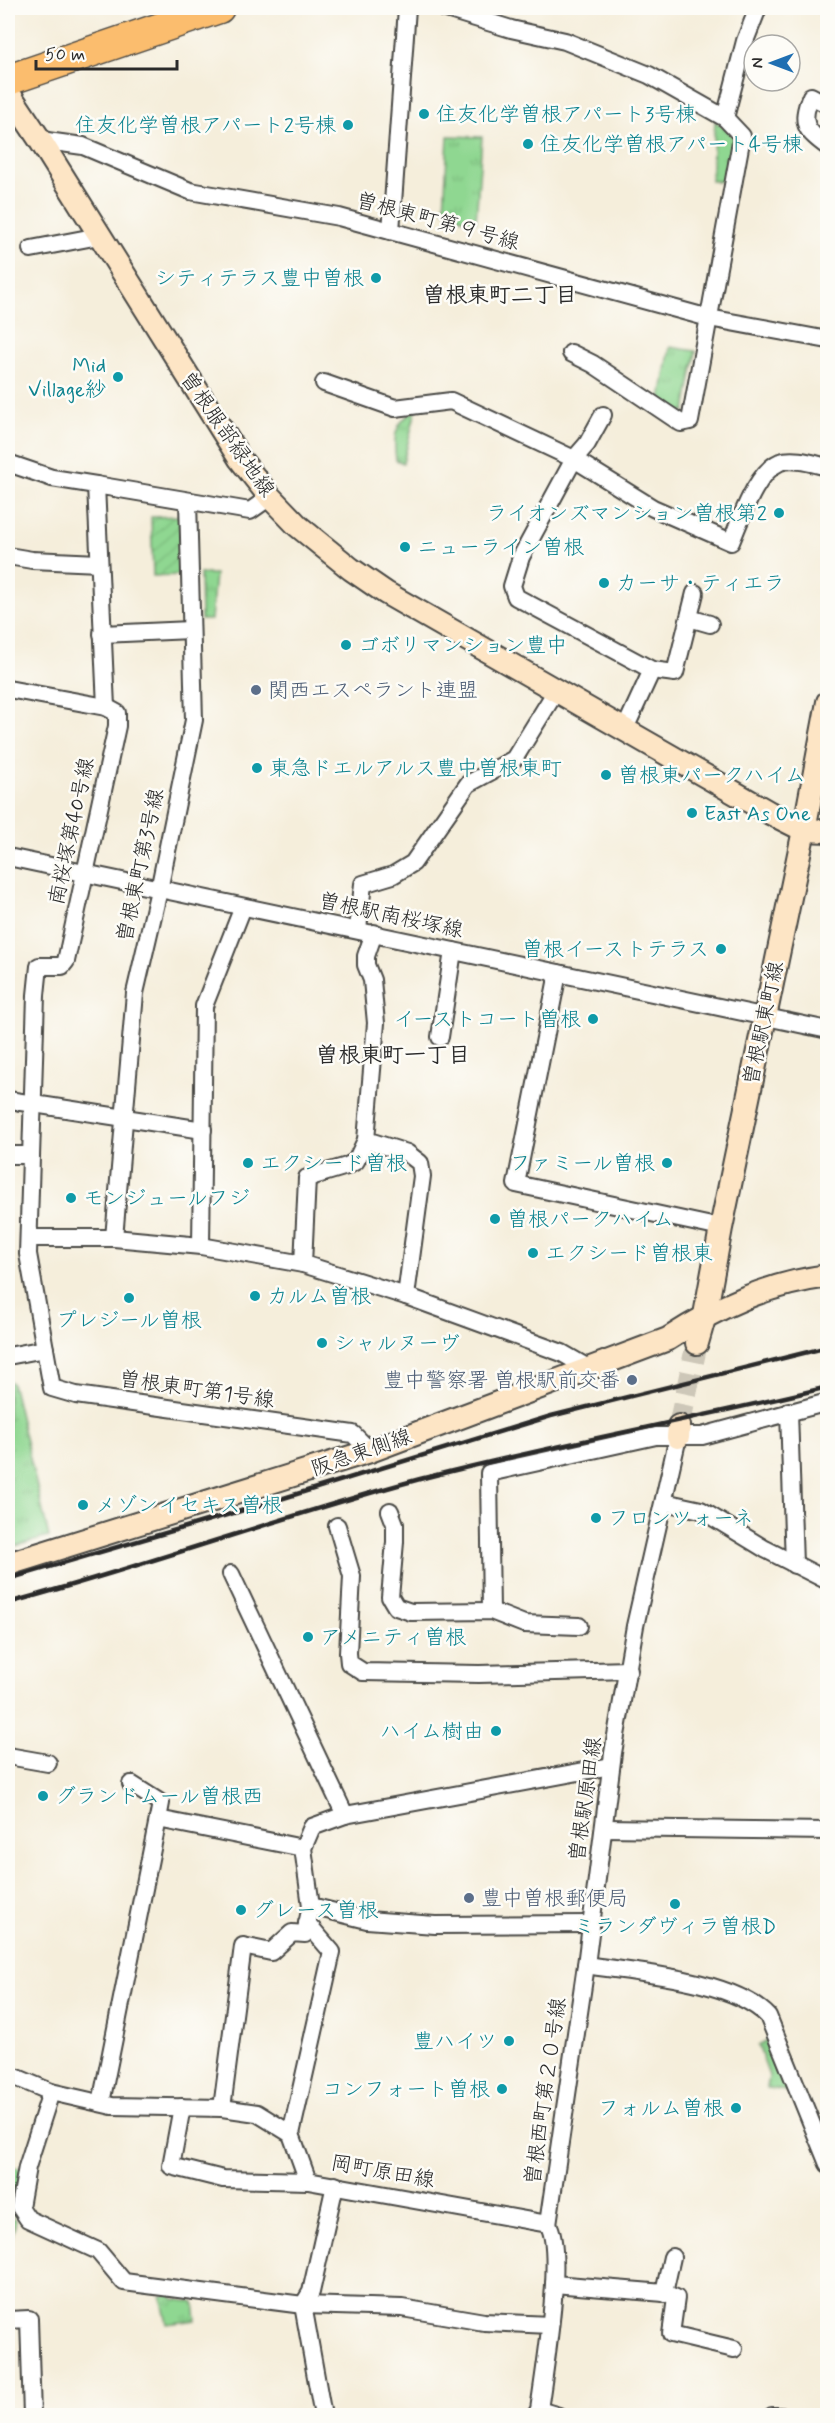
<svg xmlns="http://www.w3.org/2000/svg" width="835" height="2423" font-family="Mynerve,'Klee One',sans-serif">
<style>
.park{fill:url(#park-tufts);stroke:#5d815e;stroke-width:1.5}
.garden{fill:url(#garden-furrows);stroke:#5d815e;stroke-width:1.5}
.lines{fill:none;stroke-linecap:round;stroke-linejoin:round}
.secondary-tunnel{stroke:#cdc7b8;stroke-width:22;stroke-dasharray:22 11;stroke-linecap:butt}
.street-casing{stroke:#494845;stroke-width:20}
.secondary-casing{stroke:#494845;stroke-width:26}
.highway-casing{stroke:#494845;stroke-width:33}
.street{stroke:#fff;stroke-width:16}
.secondary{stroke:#fde5c5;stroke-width:22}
.highway{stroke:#fbbd6e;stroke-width:30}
.rail{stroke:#2b2b2b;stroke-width:4.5}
.culture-dot{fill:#0f9aa8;stroke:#fdfcf7;stroke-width:2}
.service-dot{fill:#5c6f8a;stroke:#fdfcf7;stroke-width:2}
.labels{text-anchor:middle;stroke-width:5;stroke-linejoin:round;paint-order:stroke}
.culture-label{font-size:21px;fill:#0d838f;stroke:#fdfcf7;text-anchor:start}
.street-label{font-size:21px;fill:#2b2b2b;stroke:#fdfcf7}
.service-label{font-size:21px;fill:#4e5e75;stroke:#fdfcf7;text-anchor:start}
.neighbourhood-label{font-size:22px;font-weight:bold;fill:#2b2b2b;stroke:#fdfcf7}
</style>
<defs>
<pattern id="park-tufts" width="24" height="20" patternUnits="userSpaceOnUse" patternTransform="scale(1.5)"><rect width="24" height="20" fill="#8fd791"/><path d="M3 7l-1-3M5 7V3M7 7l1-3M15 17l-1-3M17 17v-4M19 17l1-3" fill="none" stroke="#7cb97d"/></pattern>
<pattern id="garden-furrows" width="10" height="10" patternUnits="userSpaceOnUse" patternTransform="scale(1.5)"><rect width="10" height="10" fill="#8fd791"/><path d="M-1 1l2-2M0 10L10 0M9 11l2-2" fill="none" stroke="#7cb97d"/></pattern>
</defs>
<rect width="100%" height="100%" fill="#fdfcf7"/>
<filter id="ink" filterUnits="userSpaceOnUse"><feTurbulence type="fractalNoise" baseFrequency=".0167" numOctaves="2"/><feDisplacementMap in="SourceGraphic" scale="12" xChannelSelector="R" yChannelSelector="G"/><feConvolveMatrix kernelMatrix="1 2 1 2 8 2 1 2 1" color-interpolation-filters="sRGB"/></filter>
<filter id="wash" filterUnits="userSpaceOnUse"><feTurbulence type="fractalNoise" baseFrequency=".008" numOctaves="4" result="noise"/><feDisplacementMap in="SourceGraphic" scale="24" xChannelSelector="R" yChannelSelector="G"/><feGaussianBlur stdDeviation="1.35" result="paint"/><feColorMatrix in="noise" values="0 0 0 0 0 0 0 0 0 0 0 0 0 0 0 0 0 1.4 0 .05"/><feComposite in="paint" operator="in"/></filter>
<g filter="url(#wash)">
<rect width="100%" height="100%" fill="#f5eedb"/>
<g class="park">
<path d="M715,121L731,133L734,143L727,181H711Z"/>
<path d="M448,136L482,137L476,221L466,220L444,210Z"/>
<path d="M670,347L696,351L685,411L680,412L661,399Z"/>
<path d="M416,410L403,463L396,460C393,437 394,422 416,410Z"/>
<path d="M200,574H215L211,620H201Z"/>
<path d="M8,1381L12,1383L49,1537L8,1548Z"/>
<path d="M771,2038L787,2079L785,2091L767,2088L769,2076L758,2045Z"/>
<path d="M8,2165L21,2169L12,2219L16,2220L12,2238H8Z"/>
<path d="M172,2294L173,2299L194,2302L196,2320L167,2324L161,2296Z"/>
</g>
<path class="garden" d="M180,516L182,575L153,576L151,517Z"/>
</g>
<g filter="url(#ink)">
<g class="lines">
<path class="secondary-tunnel" d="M679,1426L697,1343"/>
<g class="street-casing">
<g id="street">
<path d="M443,8L511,29L565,41L649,75L725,118L742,136L690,421L681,423L593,364L571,353"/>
<path d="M828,105L811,96C799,123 806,131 828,147"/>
<path d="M725,118L745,41L758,8"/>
<path d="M40,140L83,146L190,191L339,217L709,318L828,340"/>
<path d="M391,231L407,8"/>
<path d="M31,249L99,236"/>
<path d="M324,383L395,408L451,401L574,459L653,508L731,542C741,519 756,472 780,462C794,457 814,464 828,467"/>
<path d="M603,415L587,444L574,459L521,557L512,586L516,597L652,670L624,731"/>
<path d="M8,463L52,478L96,485"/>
<path d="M8,556L32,560L99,563"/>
<path d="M689,618L710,624"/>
<path d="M102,634L191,630"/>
<path d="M652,670L675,673L695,593"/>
<path d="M8,689L106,707L117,713V726L66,961L62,966H39L36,995L28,1254L52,1388L76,1395L353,1434L370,1451"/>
<path d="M106,707L96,485L250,511L270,497"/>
<path d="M8,857L828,1030"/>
<path d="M358,929L363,884L393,875L413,863L468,784L514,759L556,691"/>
<path d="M558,973L516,1184L721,1228"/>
<path d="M440,1037L453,951"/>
<path d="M8,1100L203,1130"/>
<path d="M366,1140L407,1153L420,1163L422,1176L406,1296"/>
<path d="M8,1155H31"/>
<path d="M29,1238H114L201,1246L303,1264L406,1296L562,1353L588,1368"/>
<path d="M114,1238L135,993L159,890L194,720L188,501"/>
<path d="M201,1246L204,1006L243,907"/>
<path d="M303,1264L307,1178L347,1166L356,1161L366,1140L376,1023L372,980L366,965V956L374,933"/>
<path d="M8,1356L45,1349"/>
<path d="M789,1411L794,1565"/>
<path d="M664,1502L701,1510L765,1549L828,1581"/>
<path d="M390,1511L395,1524V1542L390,1597L396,1607L411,1612L491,1611L524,1624L579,1626"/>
<path d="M337,1526L352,1576L348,1653L349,1663L363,1672L479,1674L629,1670"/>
<path d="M231,1574L345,1815L611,1766"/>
<path d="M491,1611L489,1473L656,1436H702L828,1402"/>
<path d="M8,1756L48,1763"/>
<path d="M131,1784L161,1803L158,1819"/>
<path d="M345,1815L312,1827L303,1848L311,1906L367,1920L435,1925L591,1924"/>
<path d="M604,1828L828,1831"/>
<path d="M586,1965C637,1973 732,1979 768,2016L828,2164"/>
<path d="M8,2074L51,2092L112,2106L222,2108L257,2113L291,2134L308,2181"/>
<path d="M51,2092L27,2167L20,2207L28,2219L98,2251L124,2282L303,2305L402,2308L484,2322L550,2325"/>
<path d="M101,2103L158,1819L303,1848"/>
<path d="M182,2107L171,2166L223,2179L308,2181L548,2224"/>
<path d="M222,2108L243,1946L271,1952L292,1933L305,1934L311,1906"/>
<path d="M291,2134L332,1952L307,1923"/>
<path d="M548,2224L586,1965L613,1753L635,1626L678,1437"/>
<path d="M554,2284L664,2293L672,2257"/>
<path d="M664,2293L676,2298L671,2334L734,2349"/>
<path d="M8,2320L29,2319L32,2416"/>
<path d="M539,2410L559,2416"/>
<path d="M323,2416L303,2305L311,2292L335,2185"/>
<path d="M535,2416L539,2410C544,2373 565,2251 548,2224"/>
<path d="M772,2416H781"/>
</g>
</g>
<g class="secondary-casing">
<g id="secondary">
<path d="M8,92L40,140L240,459L270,497L298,526L351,569L386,593L770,813L804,830L828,831"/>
<path d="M697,1343L705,1315L721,1228L804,830L828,702"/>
<path d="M678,1437L679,1426"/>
<path d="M8,1564L370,1451L668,1339C719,1306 767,1284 828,1276"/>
</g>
</g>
<g class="highway-casing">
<path id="highway" d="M8,80L219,8"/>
</g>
<use href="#street" class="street"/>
<use href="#secondary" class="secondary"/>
<use href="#highway" class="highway"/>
<g class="rail">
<path d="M8,1579L261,1505L551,1416L828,1347"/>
<path d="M8,1603C146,1566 282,1516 420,1479C555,1444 692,1420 828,1387"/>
</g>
</g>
</g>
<g class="culture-dot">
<circle cx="424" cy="114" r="6"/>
<circle cx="348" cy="125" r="6"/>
<circle cx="528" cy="144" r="6"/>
<circle cx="376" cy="278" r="6"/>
<circle cx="118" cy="377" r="6"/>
<circle cx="779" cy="513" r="6"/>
<circle cx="405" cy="547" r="6"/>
<circle cx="604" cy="583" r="6"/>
<circle cx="346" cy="645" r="6"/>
<circle cx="257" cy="768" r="6"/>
<circle cx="606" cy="775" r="6"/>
<circle cx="692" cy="813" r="6"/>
<circle cx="721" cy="949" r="6"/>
<circle cx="593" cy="1019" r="6"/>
<circle cx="248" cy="1163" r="6"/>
<circle cx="667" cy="1163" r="6"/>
<circle cx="71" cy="1198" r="6"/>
<circle cx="495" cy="1219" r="6"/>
<circle cx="533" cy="1253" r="6"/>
<circle cx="255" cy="1296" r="6"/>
<circle cx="129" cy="1298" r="6"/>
<circle cx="322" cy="1343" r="6"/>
<circle cx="83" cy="1505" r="6"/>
<circle cx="596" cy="1518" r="6"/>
<circle cx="308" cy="1637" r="6"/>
<circle cx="496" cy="1731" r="6"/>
<circle cx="43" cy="1796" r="6"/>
<circle cx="675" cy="1904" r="6"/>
<circle cx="241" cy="1910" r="6"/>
<circle cx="509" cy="2041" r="6"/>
<circle cx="502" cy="2089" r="6"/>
<circle cx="736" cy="2108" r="6"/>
</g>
<g class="service-dot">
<circle cx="256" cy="690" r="6"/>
<circle cx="632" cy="1380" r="6"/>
<circle cx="469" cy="1898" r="6"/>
</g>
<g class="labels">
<g class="culture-label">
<text x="436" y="121">住友化学曽根アパート3号棟</text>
<text x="336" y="132" text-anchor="end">住友化学曽根アパート2号棟</text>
<text x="540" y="151">住友化学曽根アパート4号棟</text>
<text x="364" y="285" text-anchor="end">シティテラス豊中曽根</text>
<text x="106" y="372" text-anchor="end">Mid<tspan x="106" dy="24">Village紗</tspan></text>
<text x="767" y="520" text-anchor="end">ライオンズマンション曽根第2</text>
<text x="417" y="554">ニューライン曽根</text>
<text x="616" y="590">カーサ・ティエラ</text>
<text x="358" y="652">ゴボリマンション豊中</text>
<text x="269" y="775">東急ドエルアルス豊中曽根東町</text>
<text x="618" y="782">曽根東パークハイム</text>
<text x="704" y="820">East As One</text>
<text x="709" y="956" text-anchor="end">曽根イーストテラス</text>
<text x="581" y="1026" text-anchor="end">イーストコート曽根</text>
<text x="260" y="1170">エクシード曽根</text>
<text x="655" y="1170" text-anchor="end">ファミール曽根</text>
<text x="83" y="1205">モンジュールフジ</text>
<text x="507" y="1226">曽根パークハイム</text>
<text x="545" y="1260">エクシード曽根東</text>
<text x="267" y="1303">カルム曽根</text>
<text x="129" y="1327" text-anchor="middle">プレジール曽根</text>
<text x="334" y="1350">シャルヌーヴ</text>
<text x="95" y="1512">メゾンイセキス曽根</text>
<text x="608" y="1525">フロンツォーネ</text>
<text x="320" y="1644">アメニティ曽根</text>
<text x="484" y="1738" text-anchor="end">ハイム樹由</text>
<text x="55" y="1803">グランドムール曽根西</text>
<text x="253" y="1917">グレース曽根</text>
<text x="675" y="1933" text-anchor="middle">ミランダヴィラ曽根D</text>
<text x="497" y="2048" text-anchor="end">豊ハイツ</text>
<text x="490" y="2096" text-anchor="end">コンフォート曽根</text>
<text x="724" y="2115" text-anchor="end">フォルム曽根</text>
</g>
<g class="street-label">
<text transform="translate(438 221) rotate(15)" y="7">曽根東町第９号線</text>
<text transform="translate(228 434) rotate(55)" y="7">曽根服部緑地線</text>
<text transform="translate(71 831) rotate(-78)" y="7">南桜塚第40号線</text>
<text transform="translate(140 865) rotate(-78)" y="7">曽根東町第3号線</text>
<text transform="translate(391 915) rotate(12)" y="7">曽根駅南桜塚線</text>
<text transform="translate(763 1023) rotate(-78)" y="7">曽根駅東町線</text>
<text transform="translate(197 1389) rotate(8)" y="7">曽根東町第1号線</text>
<text transform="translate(361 1452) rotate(-19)" y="7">阪急東側線</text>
<text transform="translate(585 1799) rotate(-82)" y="7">曽根駅原田線</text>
<text transform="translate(545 2091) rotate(-82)" y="7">曽根西町第２０号線</text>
<text transform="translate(383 2171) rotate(10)" y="7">岡町原田線</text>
</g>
<g class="service-label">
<text x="268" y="697">関西エスペラント連盟</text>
<text x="620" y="1387" text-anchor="end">豊中警察署 曽根駅前交番</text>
<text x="481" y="1905">豊中曽根郵便局</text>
</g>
<g class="neighbourhood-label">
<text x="500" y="302">曽根東町二丁目</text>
<text x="393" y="1062">曽根東町一丁目</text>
</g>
</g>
<rect width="835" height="2423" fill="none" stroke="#fdfcf7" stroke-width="30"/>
<g transform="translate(772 63) rotate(270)"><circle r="28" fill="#fdfcf7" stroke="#a9a8a5" stroke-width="1.5"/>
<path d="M0-4.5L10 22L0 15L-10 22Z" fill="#1f6fb2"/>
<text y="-9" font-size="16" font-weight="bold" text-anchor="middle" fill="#2b2b2b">N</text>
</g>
<path d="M36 60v9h141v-9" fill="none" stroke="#2b2b2b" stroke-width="3"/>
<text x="45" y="60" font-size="18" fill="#2b2b2b" stroke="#fdfcf7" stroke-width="4.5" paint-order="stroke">50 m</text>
</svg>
